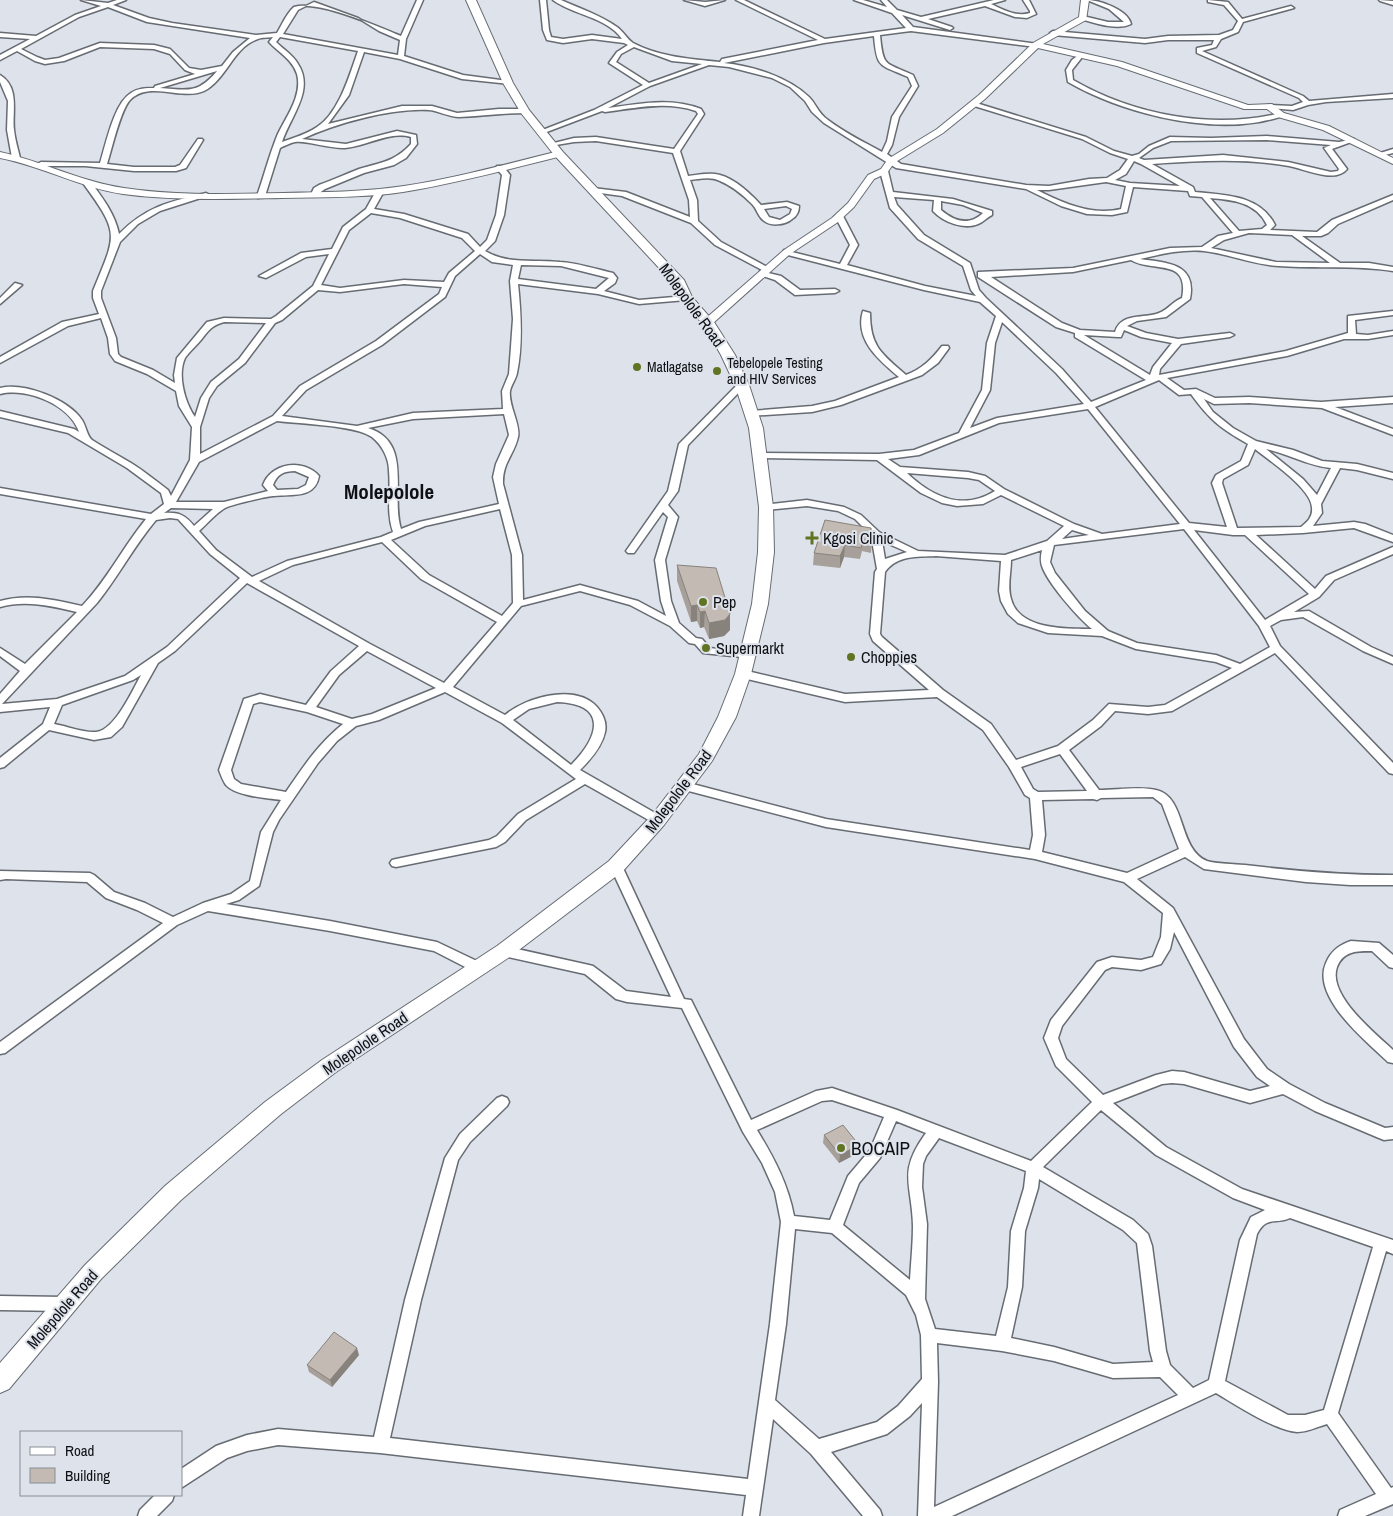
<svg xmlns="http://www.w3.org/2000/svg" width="1393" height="1516" font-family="'Archivo Narrow',sans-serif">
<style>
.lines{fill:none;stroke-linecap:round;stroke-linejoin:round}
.minor-casing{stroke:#676c73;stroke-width:3}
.tertiary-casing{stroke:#676c73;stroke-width:2}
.primary-casing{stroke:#676c73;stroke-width:2}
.minor{fill:#fff;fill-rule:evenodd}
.tertiary{fill:#fff;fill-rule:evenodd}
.primary{fill:#fff;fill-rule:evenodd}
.wall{fill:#a7a09a}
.shaded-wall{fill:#88827d}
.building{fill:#c2bab3;stroke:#88827d}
.poi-dot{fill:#607423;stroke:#dde2eb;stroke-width:2}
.labels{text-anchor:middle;stroke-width:4;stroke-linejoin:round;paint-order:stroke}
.far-poi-label{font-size:14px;fill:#0e1013;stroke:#dde2eb;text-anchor:start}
.street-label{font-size:16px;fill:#0e1013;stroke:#dde2eb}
.poi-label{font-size:16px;fill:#0e1013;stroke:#dde2eb;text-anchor:start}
.near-poi-label{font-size:19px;fill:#0e1013;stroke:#dde2eb;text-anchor:start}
.district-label{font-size:21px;font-weight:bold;fill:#0e1013;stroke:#dde2eb}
</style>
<rect width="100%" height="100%" fill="#dde2eb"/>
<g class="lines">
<g class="minor-casing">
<g id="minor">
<path d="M81,0L108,3L117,0H126L113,5L149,18L172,23L256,35L277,33C282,25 286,14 294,7C319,0 376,26 401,36L417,0H423L406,39L404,56L463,75L508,81L511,83L510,84L462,79L400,59L364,52L349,95L328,124L402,106H432L457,113L499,109H525L528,111L525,113C503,113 481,116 459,117C449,117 439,111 429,110C391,108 337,123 302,139L346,144L397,131L416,135L417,144L406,158L394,165L364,173L325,189L315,196L311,194L314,188L319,185C333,180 346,174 359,169C382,162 394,162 411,144V137C388,131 368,146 345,148C330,149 305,140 295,142C290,143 284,146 280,148L265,196L258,198L257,196C264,176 269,156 277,136C285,118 303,96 297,74C293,60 278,52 269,42L273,37C268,38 262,37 258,39C233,47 227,79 204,91C182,101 149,80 130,100C120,111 112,149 107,164L134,167H175L180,165L198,139H202L203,140L186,168L176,171H134L85,166H38L37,164L41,162L100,163C106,144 114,103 131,93C138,88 146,88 154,88L155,86L195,74L185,70L170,54L154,49L100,47L64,61L45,64L35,61L17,51L0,60V55L30,39L0,37V33L36,36L75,15L101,6ZM314,2L358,18L379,31L400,40L398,55L283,34L298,10ZM108,7L147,22L250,38L233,52L222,66L201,70L189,68L170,49L154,45L100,43L59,58L45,60L37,57L21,49L79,17ZM280,37L358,51C350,74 339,113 317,127C307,134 293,138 282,142C290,117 315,90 298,64C293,55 283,49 276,42ZM217,71C198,94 188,90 160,88Z"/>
<path d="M540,0H546L549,30L551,37L563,39L592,35L622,39C607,17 573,15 553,0H561C579,8 600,15 617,27C623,31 627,39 633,43C660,57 690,59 720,62L722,59L818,40L736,0H744L825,39L906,28L892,13L854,0H863L887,7L881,0H887L897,10L921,17L994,0H1005L991,4C1004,10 1016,17 1030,13V11L1023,0H1029L1036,14L1027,18L1015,17L985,6L928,19L952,27L953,28L950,30L902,15L913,27L1038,44L1039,45L1036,47L911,31L880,35C883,68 885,62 913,75L918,86L899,117L892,145L887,154L901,164L1026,185L1049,186L1089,179L1107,178L1120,170L1128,159L1110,153L1082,139L971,105L970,104L973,102L1086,137L1114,151L1132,156L1139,154L1149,146L1170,137L1211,138L1267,136L1339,142L1354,139V141L1332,149L1347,169C1335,184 1305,169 1289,166C1243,158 1198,161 1152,164L1193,187L1195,192C1225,195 1260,195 1275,225L1270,230L1317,232L1332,220L1393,195V200L1338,224L1328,233L1321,236H1302L1340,263H1369L1393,267V271C1355,265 1317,269 1279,266C1254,265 1229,254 1204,251C1183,249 1161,254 1140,259C1167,263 1197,263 1190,299L1166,317L1137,321L1127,326L1146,333L1178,339L1230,333L1234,335L1230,337L1181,344L1160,369L1159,375L1286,351L1348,333V316L1393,311V315L1355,320L1356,334L1368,335L1393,331V335L1368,339H1344L1287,356L1167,378L1184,390L1196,389L1215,398L1249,397L1321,402L1393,397V403L1335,407L1393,429V435L1322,408L1249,403L1214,404L1204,399L1213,412L1233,428L1256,441L1293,450L1322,461L1357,464L1393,473V479L1357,470L1340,468L1321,504L1322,513L1313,526L1354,522L1365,524L1393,535V542L1354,528L1303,533L1256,535L1315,589L1326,576L1393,547V554L1334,580L1319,597L1294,612L1309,611L1371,647L1393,657V664L1363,651L1303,617L1281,620L1270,626L1280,646L1393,763V774L1389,773L1275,653L1172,711L1148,714L1115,711L1101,726L1069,750L1099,790C1114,790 1143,786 1156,790C1187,797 1177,848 1207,861C1216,864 1235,864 1245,865C1294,871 1343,875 1393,875V885H1350L1306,882L1204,869L1185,857L1137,879L1173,908L1244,1039L1267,1069L1289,1084L1325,1103L1385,1128L1393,1127V1139L1384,1140L1379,1138L1315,1111L1283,1094L1250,1103L1184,1084L1172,1083L1162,1084L1113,1103L1166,1147L1242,1189L1393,1240V1254L1386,1251L1338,1413L1391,1488L1393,1487V1504L1365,1516H1338L1340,1510L1376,1494L1327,1424C1317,1427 1307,1432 1297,1432C1274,1430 1236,1405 1216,1393L952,1516H918L922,1403L910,1416L887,1434L831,1452L880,1510L882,1516H863L811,1454L773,1419L759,1516H743L746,1495L380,1453L278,1445L247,1451L227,1458L181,1488V1469L216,1446L247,1435L278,1429L374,1437L405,1300L445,1158L460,1134L497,1098L502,1096L507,1098L509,1102L507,1106L470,1142L458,1160L421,1300L390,1438L748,1479L770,1324L781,1222L775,1192L762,1163L743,1132L682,1008L627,1002L616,999L585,974L504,956L500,954L498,951L500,948L504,946L589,965L593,966L626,991L671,997L610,866L612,863H620L622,866L684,999L691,1000L751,1120L816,1091L832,1088L897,1110L1031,1161L1092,1102L1056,1066L1044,1038L1051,1020L1097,962L1112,957L1141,960L1153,957L1161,937L1163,913L1124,882L1035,859L826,827L681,789L679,786L685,782L826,819L1030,850L1033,835L1030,798L1025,795L1009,767L983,730L937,697L845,702L743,678L738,674L743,670L845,694L929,690L873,641L870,634L875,572L877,569L871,535L855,519L838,511L807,506L766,510L763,509V505L807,500L844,507L861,515L879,532L918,551L1005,555L1047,541L1064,526L1001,495L983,504L957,506L942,503L921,493L877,460L757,458V454L760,453L879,454L914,450L959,433L982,390L987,343L996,316L980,302L924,290L784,254V250L840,264L850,245L835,216L839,214L843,216L858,245L847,265L925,286L976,296L971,290L963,266L918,239L890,208L880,171L884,169L888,171L893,192L953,199L992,211V215C987,217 984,222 978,224C964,230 943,222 933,211L934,200L894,197L897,205L924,235L970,263L979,290L986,298L1062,369L1091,402L1146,380L1075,337V333L1056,327L978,277V272L1073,268L1170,248L1202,247L1218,236L1233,233L1202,197L1190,196L1188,191L1133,187L1127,212L1112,215L1087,214L1061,206L1026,189L896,168L824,123L812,112L805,101L790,87L772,78L729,67L709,65L650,86L608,108C640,104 670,97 701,109L704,114L680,151L688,176C697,175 706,173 715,174C732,176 750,193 761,205L787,202L799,206C799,211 797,216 792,219C785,225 770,227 763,220C758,216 757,209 752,204C743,195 732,186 720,181C711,176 699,179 690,180L697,200L698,221L721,242L771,269L764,271L715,245L691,223L622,196L593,192L589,190L593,188L626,192L690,217L689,200L673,153L596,141L574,142L550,146V144L574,138L596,137L674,149L698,114L696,111C666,101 636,108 605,112L602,111L544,133H540V131L594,110L643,85L609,63L617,52L628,45L624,43L592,39L563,43L547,40L543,30ZM874,36C877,69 879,64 908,77L912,86L892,117L887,141L882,152C864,142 845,133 828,120C818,113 816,104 809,97C788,77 753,66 724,63L824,43ZM634,47L672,61L702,64L649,83L616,62L621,54ZM1267,140L1331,145L1324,148L1339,169L1338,171L1331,172L1288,162L1223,155L1144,160L1139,158L1153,148L1171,141ZM1134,161L1141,164L1180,186L1130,183L1115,180L1126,174ZM1106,182L1126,186L1121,209C1091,216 1063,203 1037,190H1049ZM1210,198C1233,200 1256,202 1267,225L1262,229L1239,231ZM941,201L963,205L983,213C969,226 955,222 941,210ZM786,206L792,209L790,214L780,220L769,217L764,209ZM1249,233L1292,235L1330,263L1276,262L1211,248L1224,240ZM1131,260C1152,273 1190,257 1182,298C1173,301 1168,310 1159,313C1144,319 1121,312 1115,332L1080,330L1062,323L991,277L1073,272ZM1002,322L1056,373L1084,404L997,418L970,428L990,390L995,343ZM1124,330L1141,337L1172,343L1153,367L1150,375L1084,335L1118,337H1121ZM1159,380L1179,395L1191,394C1210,420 1220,428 1248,444L1241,461L1216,475L1212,483L1227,527L1189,523L1095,407ZM1088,409L1180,524L1102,534L1074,524L1004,489L985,476L968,472L900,467L888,459L919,455L999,423ZM1255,449C1270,461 1312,489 1312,508C1313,517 1307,522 1301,527L1237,528L1222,483L1223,479L1248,465ZM1266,449C1288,454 1309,466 1331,468L1317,495L1303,479ZM907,473L968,478L979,480L995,491C963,511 932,497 907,473ZM1184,529L1259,626L1270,647L1240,664L1216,655L1137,643L1108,631L1085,611L1055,573L1050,562L1054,545ZM1072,530L1089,535L1062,539ZM1194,530L1233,535H1245L1309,594L1265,620ZM882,541L907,552L885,559ZM1042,550C1041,555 1040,560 1042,566C1047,582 1078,618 1092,629C1066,629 1019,630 1011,599C1007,586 1011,573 1011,560ZM936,556L1001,561L999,591L1001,601L1008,614L1018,623L1048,633L1102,636L1136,649L1216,662L1232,668L1165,705L1148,707L1109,704L1093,720L1058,746L1016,760L991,724L943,690L882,637L880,634L885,572C897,555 917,557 936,556ZM1060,754L1087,791L1038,792L1033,789L1021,767ZM1153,797L1162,804L1179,849L1127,873L1042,852L1045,835L1042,800L1093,799L1097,800L1101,798ZM1174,932L1234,1047L1257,1077L1270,1086L1250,1091L1184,1072L1172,1071L1156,1075L1103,1095L1066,1059L1058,1038L1062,1026L1105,970L1112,967L1141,970L1161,964L1170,949ZM832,1100L884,1117L870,1150L848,1176L830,1220L794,1216C788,1184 774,1158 757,1130L822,1101ZM1101,1110L1156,1155L1233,1198L1265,1210L1251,1217L1240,1240L1209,1380L1193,1388L1170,1365L1166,1351L1152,1246L1148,1234L1133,1220L1043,1167ZM896,1121L926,1133C897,1173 912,1183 913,1226C913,1244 911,1262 910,1280L843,1225L859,1183L880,1158ZM939,1138L1026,1171L1024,1188L1011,1231L1008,1287L996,1336L935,1329L925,1299L927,1224L922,1187L923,1164L926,1156ZM1039,1179L1123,1230L1137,1243L1150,1351L1153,1362L1113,1364L1054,1347L1011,1338L1022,1287L1025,1231L1038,1188ZM1290,1218L1373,1247L1324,1410L1305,1415H1288L1225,1381L1257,1234C1267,1215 1275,1225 1290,1218ZM795,1229L832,1233L906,1295L916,1315L921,1335L922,1379L898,1406L877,1422L819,1439L775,1400L786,1324ZM937,1343L1002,1351L1054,1361L1113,1378L1160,1377L1178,1395L934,1507L938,1382Z"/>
<path d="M684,0L705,2L725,0L705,6Z"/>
<path d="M1087,0C1100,0 1128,10 1131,24C1117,31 1095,23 1081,19L1080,18L1083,16L1108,22H1124L1109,9Z"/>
<path d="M1208,0L1228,2L1242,19L1291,6L1294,8L1243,22L1238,32L1221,39L1216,47L1202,51L1303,96L1309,101L1393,94V98L1326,102L1308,105L1293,110L1269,108L1267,107V105L1292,106L1303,102L1299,98L1197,53V48L1212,45L1214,40H1168L1145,43L1053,35L1050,33L1053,31L1145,39L1168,36L1219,35L1233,30L1238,21L1224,5L1208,2Z"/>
<path d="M1379,0L1393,1V5L1380,1Z"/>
<path d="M1080,54L1083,56L1072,70L1073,80C1134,115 1212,130 1281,113L1284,115C1278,119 1267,120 1259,122C1199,132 1120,112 1068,82L1066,70L1072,60Z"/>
<path d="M0,75C20,87 12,112 14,130C15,140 18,149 20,158L16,160L12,158L7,130L8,101L0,82Z"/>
<path d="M1393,149V153L1381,156L1377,154Z"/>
<path d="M497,166H503L510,175L504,215L495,241L485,251C509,265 533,259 560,262C577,263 596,269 613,273L617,278L615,283L604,291L639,300L686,296L690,298L686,300L639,304L598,294L518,284C521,313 523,344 517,373C516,379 511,385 510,391C508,405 521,425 518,437C514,455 502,463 503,484L522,555L523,600L580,585L638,601L666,616L661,601L655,560L668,517L663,512L634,553H628L626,551L668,491L679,444L739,383H745L746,385L688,445L678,491L668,505L678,517L665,560L671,601L679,623L696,638L702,639L710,648L747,653L751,654L752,656L751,658L703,653L695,644L689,643L670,626L630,605L580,591L521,606L453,687L505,715C526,697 576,683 597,707C603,714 607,723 605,732C602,747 590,760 580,770L662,817L664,820L662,823H654L585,784L526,820L505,842L496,847L396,867L392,866L390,863L392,860L396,859L489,840L497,836L518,814L576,779L502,723L445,692L379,720L356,726L337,741L318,763L279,820L273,832L259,886L239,900L226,904L330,921L437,942L481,963L483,967L481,971L477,972L473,971L434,951L330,931L208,911L177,925L5,1053L0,1054V1042L163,923L137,910L106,898L87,882L6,879L0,880V871L90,873L94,875L114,892L145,903L173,917L203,903L231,894L250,881L261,832L281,800C266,798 236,796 226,785C223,781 221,775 219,770L243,702L244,699L260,694L306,705L331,671L359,646L247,583L175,651L158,663L122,727L111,737L94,740L49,730L4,767L0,768V758L43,724L50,707L0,712V694L20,671L0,656V648L25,664L77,612C51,606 26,600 0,607V601C28,593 55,600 82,606C107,580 123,547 146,519L0,494V488L151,514L164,504L161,493L127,468L68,433L0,417V411L74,429L79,432C70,405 27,387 0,394V388C24,382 68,399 82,420C86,426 87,436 92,440C104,448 118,455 131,463C144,471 156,481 168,490L171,496L190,460L192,427L179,406L176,391L147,374L115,361L110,354L108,338L101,318L68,326L0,363V357L62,322L99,314L93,298V291C116,234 121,235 83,183L90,181C102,197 115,214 119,234C147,206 169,202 206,193L210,195L160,211L138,224L120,242L101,291V298L116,338L118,354L121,357L153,370L175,383L174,375L177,358L207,322L224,318L271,319L276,316L313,286L329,254L306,257L266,278L259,276L301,253L332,249L343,227L366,209L376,191L383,193L374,209L404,214L468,234L480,247L487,240L496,215L502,175L496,168ZM371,213L400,218L462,238L475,251L449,273L444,282L404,280L340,288L321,285L349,230ZM480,254L492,262L513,265L510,281L513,319L509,374L502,391L503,409L413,413L357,426L282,416L306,390L382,345L445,297L455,276ZM521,265L561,266L609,278L596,289L518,279ZM404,284L442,287L439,294L376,341L300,386L273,416L200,454V427L209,398L217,386L245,363L275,323L282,320L318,290L340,292ZM224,322L266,323L239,359L211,382L201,398L195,417C185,403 177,375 185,358C189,352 196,346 201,340C209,330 211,326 224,322ZM504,414L509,435L496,464L493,477L499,504L419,522L401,529C390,496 414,442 368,428L413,419ZM277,421C300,424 355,425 372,437C382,445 389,458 389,471C391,492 386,512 393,532L381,537L287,561L252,577L216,550L199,531C207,524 216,513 225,508C230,505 268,496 274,496C292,494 315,499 319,476C303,458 271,463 263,485L268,491L224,502H176L199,462ZM295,471L309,477L306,485L298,489L277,490L273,485C277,474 284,471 295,471ZM171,508L213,509L194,526C185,515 179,512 164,513ZM500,509L512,555L513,603L502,616L429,575L391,540L425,526ZM170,518L178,519L210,554L240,578L167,647L125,676L57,699L2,704L97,603C118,577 134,546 156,520ZM382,542L421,579L497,622L444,683L370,644L259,581L293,565ZM367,651L436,688L372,714L352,719L316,707L339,675ZM141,675C132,691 115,730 96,732C83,733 67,726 54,724L62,705L133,680ZM260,702L307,712L343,724C319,743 303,767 286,792L241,784L234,779L231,770L253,704ZM557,702C609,704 599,737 571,765L513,720L529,709Z"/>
<path d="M760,271L781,276L800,290L835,289L839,291L835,293L795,295L775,280L760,275Z"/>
<path d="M15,283L22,285L0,304V298Z"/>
<path d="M863,311L870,313C870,347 882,354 906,375C922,369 932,359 942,346H948L949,348L938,363L922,375L841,405L812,412L748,416L747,414L751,411L812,406L835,401L899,377C880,361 854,340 863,311Z"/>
<path d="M1351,941L1379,943L1393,955V968L1389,967L1372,951C1357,951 1343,951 1337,967C1327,995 1375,1033 1393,1050V1063L1388,1062C1366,1041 1311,997 1326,963C1331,951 1339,945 1351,941Z"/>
<path d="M0,1296L64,1297L69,1299L72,1304L69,1309L64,1311L0,1310Z"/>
<path d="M155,1495H174L172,1501L157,1516H138L140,1510Z"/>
</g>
</g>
<g class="tertiary-casing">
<g id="tertiary">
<path d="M1081,0H1089L1086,20L1043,44L1122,62L1248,105L1272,104L1284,113L1329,126L1393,158V164L1323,130L1278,117L1267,109H1244L1117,66L1038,48L985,99L943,133L894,163L887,173L874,179L854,207L838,222L790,254L712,324H704V320L784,250L832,218L848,203L868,175L881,169L888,159L937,129L979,95L1033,43L1079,17Z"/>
<path d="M559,151L563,154L562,156C509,169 457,183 403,192C363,198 323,197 282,198C229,199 176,201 123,194C81,188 42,166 0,158V152C42,161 81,182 124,188C176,196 230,194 283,193C323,192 364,192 404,186C456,178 507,164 559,151Z"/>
</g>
</g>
<g class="primary-casing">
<path id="primary" d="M466,0H476L513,83L529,110L563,152L684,280L692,297L714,322L735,355L749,385L763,428L773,507L774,552L768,604L751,674L736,717L712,761L664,825L623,871L511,956L336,1072L281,1114L181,1200L101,1279L9,1389L0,1393V1363L85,1265L165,1186L265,1102L322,1060L497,946L609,861L652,815L699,754L718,717L735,674L752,604L758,552L759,507L749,428L735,385L721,355L703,324L682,301L674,284L555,156L521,113L503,83Z"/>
</g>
<use href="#minor" class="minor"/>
<use href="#tertiary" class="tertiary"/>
<use href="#primary" class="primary"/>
</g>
<g class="wall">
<path d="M825,520L872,541L871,553L862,551L860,559L844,557L840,568L813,565L814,553Z"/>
<path d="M677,565L730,630L724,636L709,639L704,627L700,628L697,621L691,622L677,581Z"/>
<path d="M824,1135L858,1153L839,1163L823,1143Z"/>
<path d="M359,1355L332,1387L309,1372L307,1365Z"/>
</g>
<g class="shaded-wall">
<path d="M845,545L844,557L840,568V556Z"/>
<path d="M697,605V621L691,622V606Z"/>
<path d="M705,611L704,627L700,628V612Z"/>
<path d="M730,614V630L724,636L709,639V623Z"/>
<path d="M859,1145L858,1153L839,1163L840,1155Z"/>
<path d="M357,1348L359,1355L332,1387L330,1380Z"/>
</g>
<g class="building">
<path d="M825,520L871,528L872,541L863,539L861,548L845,545L840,556L814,553Z"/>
<path d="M677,565L716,568L730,614L725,620L709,623L705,611L700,612L697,605L691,606Z"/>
<path d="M843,1125L859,1145L840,1155L824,1135Z"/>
<path d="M334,1332L357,1348L330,1380L307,1365Z"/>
</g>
<g class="poi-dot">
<circle cx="637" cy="367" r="5"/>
<circle cx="717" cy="371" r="5"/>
<path d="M809.5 530.5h5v5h5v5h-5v5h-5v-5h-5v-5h5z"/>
<circle cx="703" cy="602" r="5"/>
<circle cx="706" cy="648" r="5"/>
<circle cx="851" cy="657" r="5"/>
<circle cx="841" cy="1148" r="5"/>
</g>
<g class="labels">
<g class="far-poi-label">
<text x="727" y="368">Tebelopele Testing<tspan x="727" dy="16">and HIV Services</tspan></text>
<text x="647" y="372">Matlagatse</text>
</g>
<g class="street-label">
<text transform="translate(692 305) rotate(54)" y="6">Molepolole Road</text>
<text transform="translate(678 791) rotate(-53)" y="6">Molepolole Road</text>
<text transform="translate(365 1043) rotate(-34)" y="6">Molepolole Road</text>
<text transform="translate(62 1309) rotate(-49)" y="6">Molepolole Road</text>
</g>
<g class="poi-label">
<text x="823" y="544">Kgosi Clinic</text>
<text x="713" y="608">Pep</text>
<text x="716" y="654">Supermarkt</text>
<text x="861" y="663">Choppies</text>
</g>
<g class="near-poi-label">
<text x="851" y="1155">BOCAIP</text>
</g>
<g class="district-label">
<text x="389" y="499">Molepolole</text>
</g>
</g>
<rect x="20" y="1431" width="162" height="65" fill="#dde2eb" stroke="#8a8e95"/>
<rect x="30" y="1447" width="25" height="8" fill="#ffffff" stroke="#8a8e95"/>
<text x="65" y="1456" font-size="15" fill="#0e1013">Road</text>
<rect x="30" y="1468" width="25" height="15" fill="#c2bab3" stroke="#8a8e95"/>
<text x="65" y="1481" font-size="15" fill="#0e1013">Building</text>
</svg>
